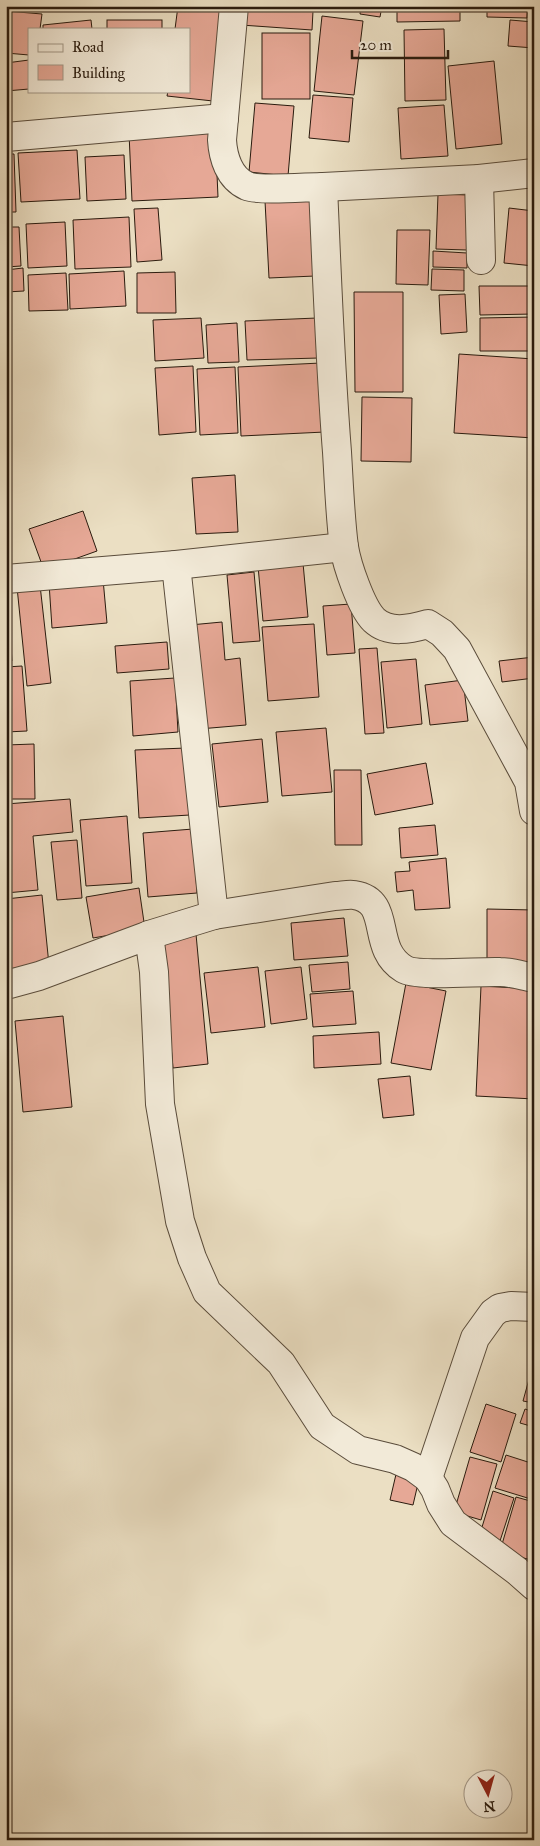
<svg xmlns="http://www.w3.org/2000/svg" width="540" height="1846" font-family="'IM FELL Great Primer',serif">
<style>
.building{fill:#e6a896;stroke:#2a1b0e}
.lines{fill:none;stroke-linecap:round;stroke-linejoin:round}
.minor-casing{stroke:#5a4c3b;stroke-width:30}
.minor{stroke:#f2ead8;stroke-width:28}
</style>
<rect width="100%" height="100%" fill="#ebdfc3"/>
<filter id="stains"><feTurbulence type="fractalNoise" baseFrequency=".004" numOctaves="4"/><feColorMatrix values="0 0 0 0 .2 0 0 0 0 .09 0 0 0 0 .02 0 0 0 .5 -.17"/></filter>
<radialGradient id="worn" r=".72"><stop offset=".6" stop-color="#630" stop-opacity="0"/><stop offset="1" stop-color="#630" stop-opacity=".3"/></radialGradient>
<g class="building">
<path d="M178,6H224L213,101L167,96L168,91H189V29H175Z"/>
<path d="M313,6H356V9Z"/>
<path d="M361,6H382L380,17L360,14Z"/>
<path d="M397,6H460V21L397,22Z"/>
<path d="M487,6H528L527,18L487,17Z"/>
<path d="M242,7L313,11L312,30L241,25Z"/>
<path d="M6,11L42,14L40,29H29V55L6,53Z"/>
<path d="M322,16L363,21L354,95L314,91Z"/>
<path d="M91,20L92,29H43V25Z"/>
<rect x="107" y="20" width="55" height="9"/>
<path d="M510,20L534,22V48L508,46Z"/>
<path d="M444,29L446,100L405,101L404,30Z"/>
<rect x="262" y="33" width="48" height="66"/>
<path d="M29,60V89L6,91V63Z"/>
<path d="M494,61L502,144L456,149L448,66Z"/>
<path d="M313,95L353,98L349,142L309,138Z"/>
<path d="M255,103L294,106L288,176L249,172Z"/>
<path d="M444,105L448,156L401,159L398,108Z"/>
<path d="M215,129L218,197L132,201L129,133Z"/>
<path d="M77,150L80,199L21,202L18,153Z"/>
<path d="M6,154H14L16,212H6Z"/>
<path d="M124,155L126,199L87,201L85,157Z"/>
<path d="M438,194L468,195L467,250L436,249Z"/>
<path d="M311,199L315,276L269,278L265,201Z"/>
<path d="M158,208L162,260L137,262L134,209Z"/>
<path d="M509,208L534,211V266L504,263Z"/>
<path d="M129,217L131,267L75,269L73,220Z"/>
<path d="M65,222L67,266L28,268L26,224Z"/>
<path d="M6,227H19L21,266L6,267Z"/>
<path d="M397,230H430L428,285L396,284Z"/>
<path d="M433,251L467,253V268L433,267Z"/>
<path d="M23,268L24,291L6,292V270Z"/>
<path d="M432,269L464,270V291L431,290Z"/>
<path d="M124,271L126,306L70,309L69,274Z"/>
<path d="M175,272L176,313H137V273Z"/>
<path d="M66,273L68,310L29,311L28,275Z"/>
<path d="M479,286H534V314L480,315Z"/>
<path d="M354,292H403V392H355Z"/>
<path d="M465,294L467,332L441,334L439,295Z"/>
<path d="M534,317V351H480V318Z"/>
<path d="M201,318L204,358L155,361L153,320Z"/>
<path d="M317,318L319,358L247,360L245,321Z"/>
<path d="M237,323L239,362L208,363L206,325Z"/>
<path d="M459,354L534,359V438L454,433Z"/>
<path d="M321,363L325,432L241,436L238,367Z"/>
<path d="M193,366L196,432L159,435L155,368Z"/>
<path d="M235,367L238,433L200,435L197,369Z"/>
<path d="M362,397L412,398L411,462L361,461Z"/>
<path d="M235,475L238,532L196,534L192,478Z"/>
<path d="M83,511L97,551L44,570L29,529Z"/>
<path d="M303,563L308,617L263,621L258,566Z"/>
<path d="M254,572L260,641L233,643L227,575Z"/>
<path d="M103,579L107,623L52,628L49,583Z"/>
<path d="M40,585L51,683L27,686L17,587Z"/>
<path d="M7,587L12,661L6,662V588Z"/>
<path d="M351,604L355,653L327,655L323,606Z"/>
<path d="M222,622L225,660L240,658L246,725L199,729L190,625Z"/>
<path d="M314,624L319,697L268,701L262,627Z"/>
<path d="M167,642L169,669L117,673L115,646Z"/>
<path d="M377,648L384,733L365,734L359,649Z"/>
<path d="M534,657V678L502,682L499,661Z"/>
<path d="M416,659L422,724L387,728L381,662Z"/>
<path d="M22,666L27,731L6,732V667Z"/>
<path d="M175,678L178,732L133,736L130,681Z"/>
<path d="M463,680L468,721L430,725L425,685Z"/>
<path d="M326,728L332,792L282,796L276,732Z"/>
<path d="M262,739L268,802L219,807L212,744Z"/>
<path d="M34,744L35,799H6V745Z"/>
<path d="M186,748L190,815L139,818L135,750Z"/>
<path d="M426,763L433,804L375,815L367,774Z"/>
<path d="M334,770H361L362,845H335Z"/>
<path d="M70,799L73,832L33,836L38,890L6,893V804Z"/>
<path d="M127,816L132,883L86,886L80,820Z"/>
<path d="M435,825L438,855L401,858L399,828Z"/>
<path d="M193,829L197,893L148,897L143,833Z"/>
<path d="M77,840L82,898L57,900L51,842Z"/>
<path d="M446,858L450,908L415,910L413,890L397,892L395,872L410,871L409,862Z"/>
<path d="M139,888L145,929L93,938L86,897Z"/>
<path d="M42,895L49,965L6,969V899Z"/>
<path d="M487,909L534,910V963L487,962Z"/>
<path d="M344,918L348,956L294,960L291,923Z"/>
<path d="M196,934L208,1064L173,1068L161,937Z"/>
<path d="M348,962L350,989L312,992L309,965Z"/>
<path d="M258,967L265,1027L211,1033L204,973Z"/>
<path d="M301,967L307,1019L271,1024L265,971Z"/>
<path d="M406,983L446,991L431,1070L391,1063Z"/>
<path d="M481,986L534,989V1099L476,1096Z"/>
<path d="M353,991L356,1024L313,1027L310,994Z"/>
<path d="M63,1016L72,1107L23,1112L15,1021Z"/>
<path d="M379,1032L381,1064L314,1068L313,1036Z"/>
<path d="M410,1076L414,1115L383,1118L378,1079Z"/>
<path d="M534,1361V1403L523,1401Z"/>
<path d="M486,1404L516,1414L501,1462L470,1452Z"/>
<path d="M525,1409L534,1412V1427L520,1423Z"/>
<path d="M506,1455L534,1464V1500L495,1488Z"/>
<path d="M470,1457L497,1464L481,1520L454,1512Z"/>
<path d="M397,1470L420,1475L413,1505L390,1500Z"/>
<path d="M493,1491L514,1498L499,1544L479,1537Z"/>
<path d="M516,1497L534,1502V1561L500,1551Z"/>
</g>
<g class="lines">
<g class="minor-casing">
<g id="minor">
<path d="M234,6L222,140C223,157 229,178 247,186C259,191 307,187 323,187C327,276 330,364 337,452C339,484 340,516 344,547C347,565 361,607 374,620C389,634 410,629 428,624L442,633L457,649L529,782L534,811"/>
<path d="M6,137L224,118"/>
<path d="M479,179L481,260"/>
<path d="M323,187L479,179L534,173"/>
<path d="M6,579L176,565L344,547"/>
<path d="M214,915L335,896C341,896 348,894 354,895C394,901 369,948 404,969C417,977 480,971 500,972C511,972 523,976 534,978"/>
<path d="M149,935L214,915L176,565"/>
<path d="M6,985L39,976L149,935L154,972L160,1104L180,1221L192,1258L207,1292L281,1363L322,1426L358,1450L395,1459L413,1467L428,1478L435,1489L441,1504L453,1523L517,1571L534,1586"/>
<path d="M428,1478L475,1338L493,1313L500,1308L511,1306L534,1307"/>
</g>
</g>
<use href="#minor" class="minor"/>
</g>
<rect width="540" height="1846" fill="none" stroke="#ebdfc3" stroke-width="25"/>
<rect x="8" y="8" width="525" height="1831" fill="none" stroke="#2a1b0e" stroke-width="2.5"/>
<rect x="12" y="12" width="515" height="1821" fill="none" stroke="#2a1b0e"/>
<rect x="28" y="28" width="162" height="65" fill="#f2ead8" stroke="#a29787"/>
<rect x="38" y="44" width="25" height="8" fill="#f2ead8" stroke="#a29787"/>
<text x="72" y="52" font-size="15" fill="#2a1b0e">Road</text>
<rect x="38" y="65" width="25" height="15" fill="#e6a896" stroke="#a29787"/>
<text x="72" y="78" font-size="15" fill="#2a1b0e">Building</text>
<g transform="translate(488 1794) rotate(174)"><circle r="24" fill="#f2ead8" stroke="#a29787"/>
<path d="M0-4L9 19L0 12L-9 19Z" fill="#8f2418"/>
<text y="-8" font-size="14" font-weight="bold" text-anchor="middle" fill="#2a1b0e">N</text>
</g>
<path d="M352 50v8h96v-8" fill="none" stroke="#2a1b0e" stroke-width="2.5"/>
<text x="360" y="50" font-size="15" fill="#2a1b0e" stroke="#f2ead8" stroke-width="4" paint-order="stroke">20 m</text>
<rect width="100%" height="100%" filter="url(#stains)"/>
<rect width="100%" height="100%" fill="url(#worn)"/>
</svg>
